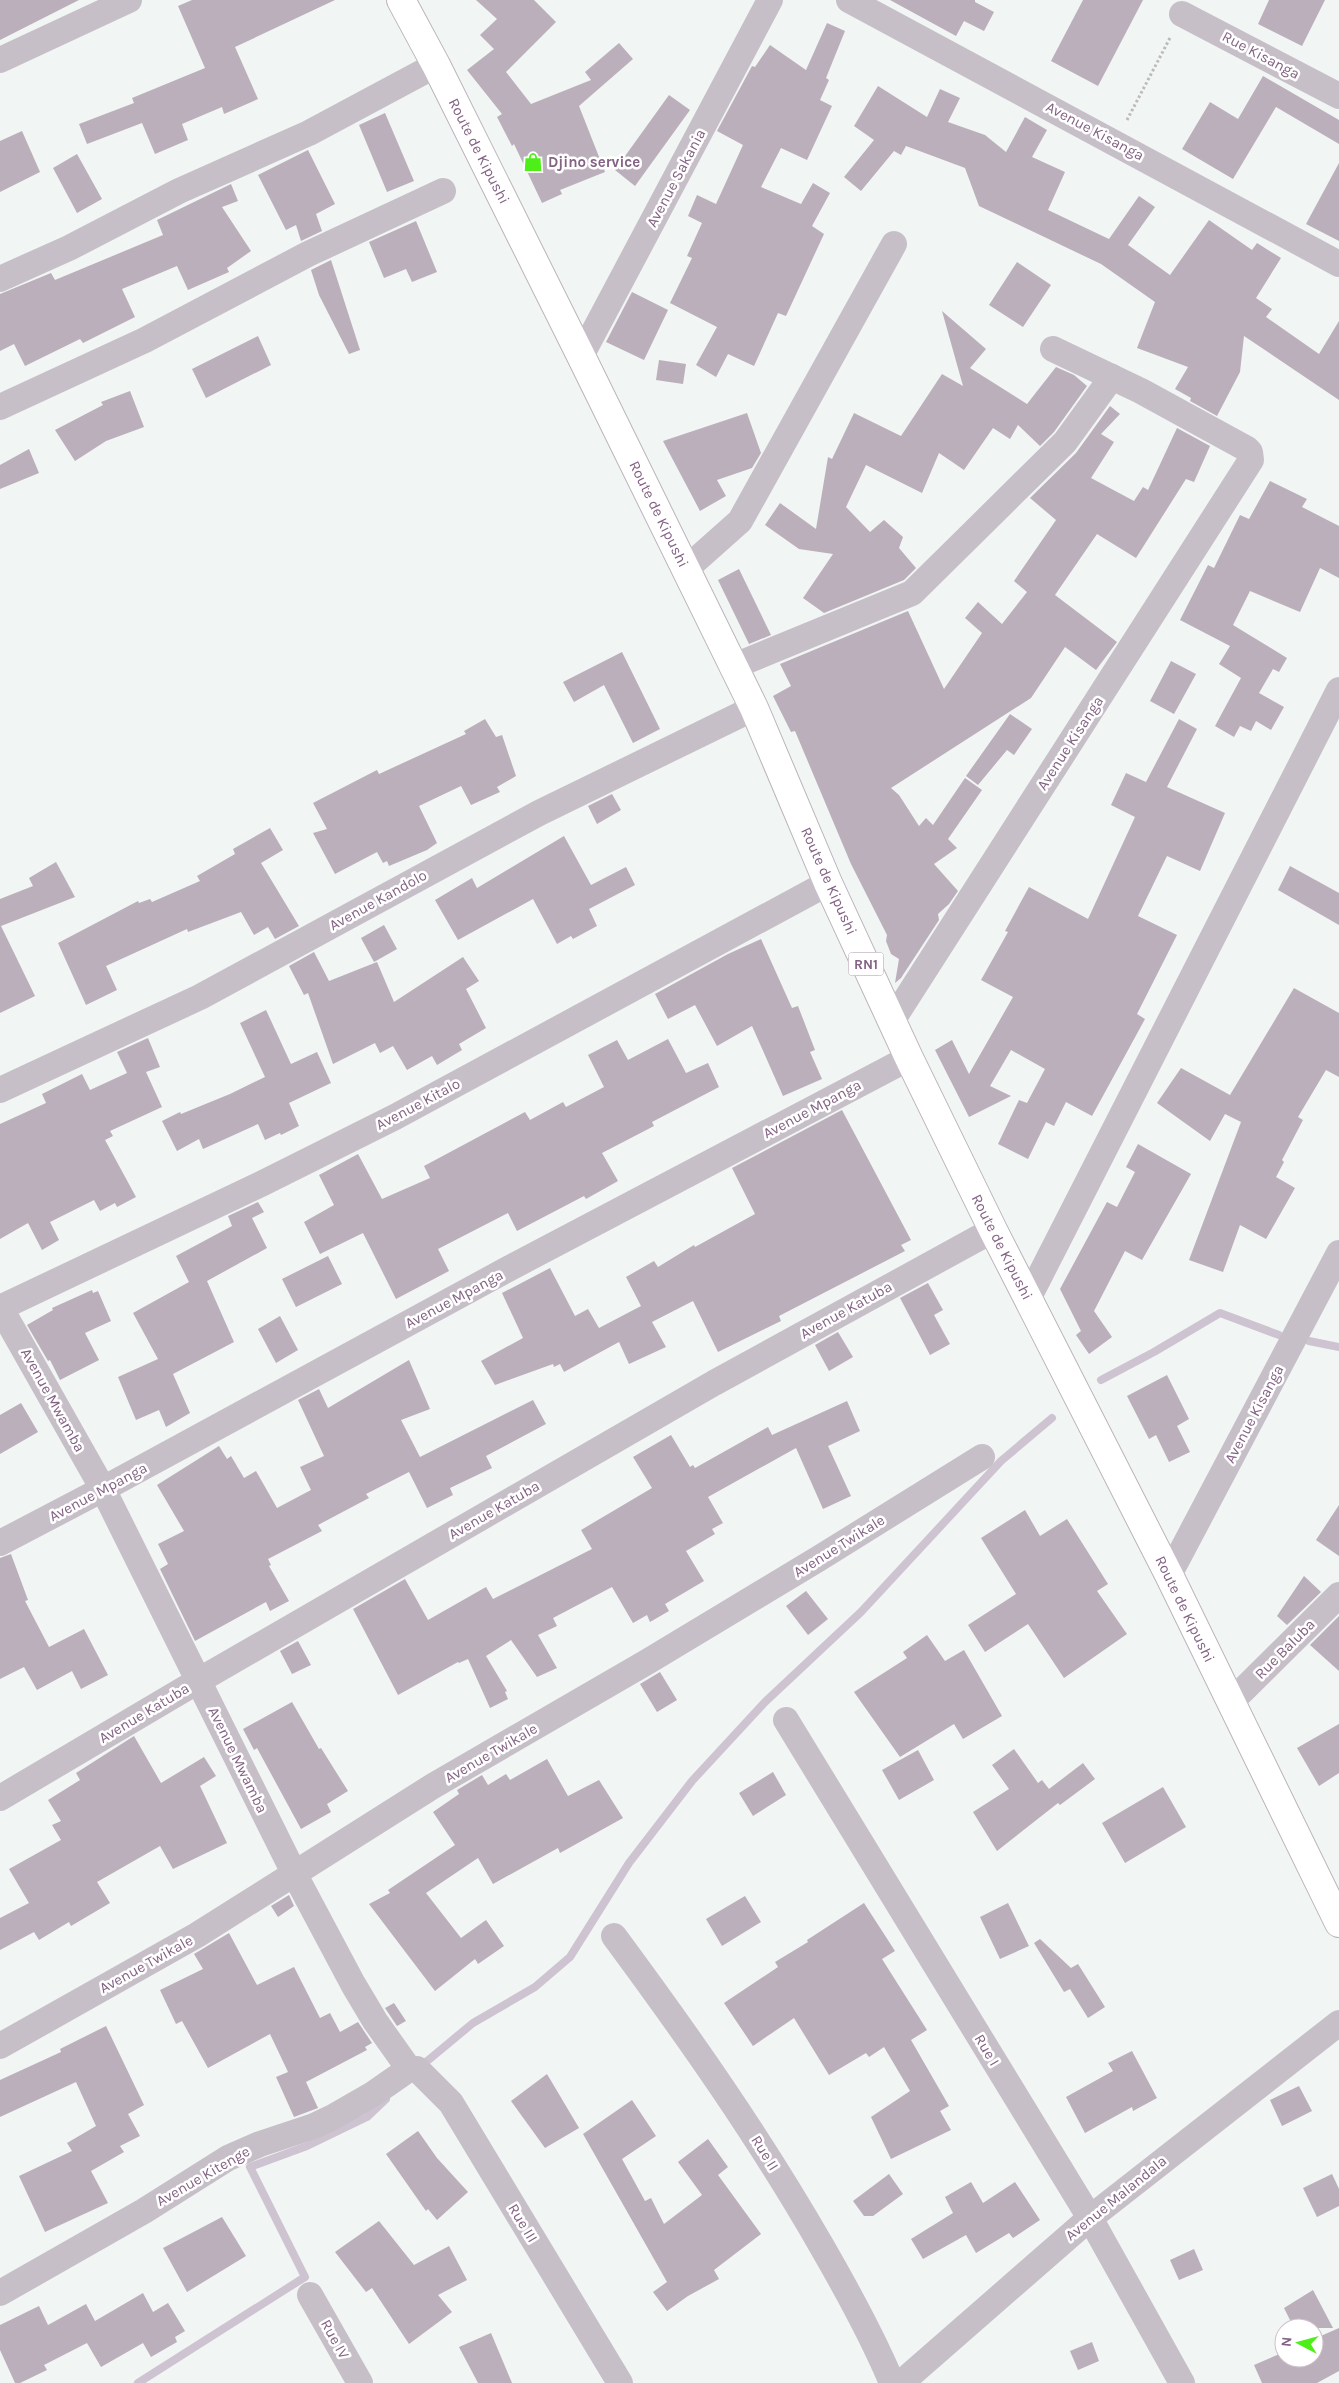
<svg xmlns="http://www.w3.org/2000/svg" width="1339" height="2383" font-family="Karla,sans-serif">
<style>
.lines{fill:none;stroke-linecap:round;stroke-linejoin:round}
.stream{stroke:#cec4d1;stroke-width:8}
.building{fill:#bbafbc}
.highway-casing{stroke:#bbb4bb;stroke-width:30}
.path{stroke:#bfb9bf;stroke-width:3;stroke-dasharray:2.5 2.5;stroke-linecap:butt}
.minor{stroke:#c7bfc8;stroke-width:26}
.highway{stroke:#fff;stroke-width:28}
.labels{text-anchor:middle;stroke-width:5;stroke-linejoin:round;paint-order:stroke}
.shield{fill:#fff;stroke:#a891a9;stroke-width:1}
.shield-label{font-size:14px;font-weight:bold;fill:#836284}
.street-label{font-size:15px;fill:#836284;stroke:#fff}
.poi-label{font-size:15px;font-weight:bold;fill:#836284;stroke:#fff;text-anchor:start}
</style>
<rect width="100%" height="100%" fill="#f1f5f3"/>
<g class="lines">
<g class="stream">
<path d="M1309,1341L1339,1347"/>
<path d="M1101,1380L1154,1352L1220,1313L1279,1335"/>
<path d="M420,2067L473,2023L535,1987L570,1957L629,1863L692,1781L765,1702L861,1612L1001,1461L1052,1418"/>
<path d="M138,2383L305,2277L250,2167L307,2146L367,2117L386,2099"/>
</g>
</g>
<g class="building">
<path d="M0,0H79L0,40Z"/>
<path d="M192,0H335L235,47L258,99L224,114L222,107L182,124L188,140L155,154L142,123L87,144L79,124L134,103L132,98L205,68L178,6Z"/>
<path d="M476,0H534L556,22L506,72L531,104L591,80L585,72L619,43L633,59L579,106L605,172L560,190L562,194L542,203L514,144L512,146L497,117L502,114L467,70L494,49L480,35L497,19Z"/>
<path d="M890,0H975V2L994,12L984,31L964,21L956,36Z"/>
<path d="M1083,0H1143L1098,86L1051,61Z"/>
<path d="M1269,0H1325L1302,46L1258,24Z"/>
<path d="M827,23L845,31L826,78L829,80L820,100L832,106L807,160L781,148L761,187L801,204L813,183L830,193L812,226L824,234L786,316L778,313L754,366L728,354L716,377L696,365L717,327L670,303L692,258L687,256L702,223L688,216L697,195L716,204L743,145L717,131L752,66L755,67L770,45L806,70Z"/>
<path d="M1263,76L1339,120V144L1276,107L1233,179L1182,149L1210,102L1238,119Z"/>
<path d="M878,86L927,117L940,89L960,98L948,122L985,135L1006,152L1025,117L1047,130L1032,157L1065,172L1048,210L1109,239L1139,196L1155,207L1128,245L1170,275L1209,220L1252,250L1257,243L1281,258L1256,298L1272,309L1266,317L1319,354L1339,321V400L1244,336L1240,372L1217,416L1190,401L1191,398L1175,389L1188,367L1137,348L1155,302L1101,264L979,206L965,168L906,146L901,155L894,151L861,191L844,177L874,140L854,126Z"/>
<path d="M669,95L690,110L635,186L615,170Z"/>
<path d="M385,113L414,181L387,192L359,125Z"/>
<path d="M22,131L40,172L0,192V141Z"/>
<path d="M308,150L335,204L316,214L322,231L301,241L296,225L286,230L258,175Z"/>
<path d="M77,154L102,199L77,213L53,168Z"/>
<path d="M1339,163V241L1306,224Z"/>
<path d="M231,184L238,201L222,207L251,251L227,268L229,272L188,290L177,266L122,289L135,317L83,343L80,339L25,366L14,344L0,351V294L51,273L55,280L163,235L157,220Z"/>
<path d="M416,221L437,272L412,282L406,269L384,278L369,242Z"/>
<path d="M331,260L360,350L349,354L319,295L311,270Z"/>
<path d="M1017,262L1051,285L1023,327L989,305Z"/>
<path d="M632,292L668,310L644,360L606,342Z"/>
<path d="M942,311L986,349L970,368L1027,404L1056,367L1074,375L1087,386L1054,432L1040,446L1018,425L1010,439L993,428L964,470L939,453L922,493L866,465L846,507L870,532L884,520L903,537L899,548L916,568L904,580L824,613L803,598L833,554L799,549L765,525L780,503L816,529L828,457L832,459L854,413L901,436L942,374L963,386Z"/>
<path d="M258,336L271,365L206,398L192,369Z"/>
<path d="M659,360L686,364L683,384L656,380Z"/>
<path d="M130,391L144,427L106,441L75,461L55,430L103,405L101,402Z"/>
<path d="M1110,406L1120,414L1101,434L1114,442L1091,478L1134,501L1143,487L1148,490L1177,428L1210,446L1194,482L1186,479L1136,558L1097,534L1055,595L1117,642L1096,670L1065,647L1031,698L891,788L899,795L919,826L926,818L933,825L965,778L982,790L948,839L957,848L934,864L958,891L949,904L938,914L939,920L901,978L895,983L899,959L891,954L886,941L887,935L851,864L795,731L791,732L773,696L791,686L780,664L908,611L944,689L982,633L965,618L978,602L1002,624L1027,592L1014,581L1056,520L1030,498L1076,453Z"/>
<path d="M747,413L761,453L752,468L717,480L726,496L700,511L663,441Z"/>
<path d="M29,449L39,473L0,489V465Z"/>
<path d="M1270,481L1307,499L1302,507L1339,526V578L1320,568L1300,612L1250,591L1233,625L1287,658L1279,672L1273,669L1259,693L1284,707L1271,730L1256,721L1251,731L1240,726L1234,737L1215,726L1241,678L1219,664L1230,646L1180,620L1208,565L1214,568L1240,515L1249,519Z"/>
<path d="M739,569L771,635L749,644L718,580Z"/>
<path d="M622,652L660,729L633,743L604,685L574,702L563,682Z"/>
<path d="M1171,661L1196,674L1174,714L1150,701Z"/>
<path d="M1010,714L1032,729L1014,755L1007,750L978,785L966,776Z"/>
<path d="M485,719L496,737L502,735L516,776L497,787L500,792L471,805L461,786L419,806L437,843L427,850L389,866L387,861L383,863L377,852L335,874L313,833L327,829L313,803L377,770L379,774L466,734L464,731Z"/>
<path d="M1179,719L1197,729L1167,787L1225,813L1200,871L1167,856L1138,916L1177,935L1137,1014L1145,1019L1092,1116L1066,1102L1054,1126L1046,1122L1028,1159L998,1144L1019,1100L1027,1103L1045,1069L1011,1050L990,1086L1011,1096L969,1117L935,1050L952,1040L969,1074L1013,997L981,980L1008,932L1005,931L1029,887L1088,919L1135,817L1111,805L1126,773L1146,782Z"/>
<path d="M612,794L621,810L597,824L588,806Z"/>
<path d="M270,828L283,850L261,863L299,926L275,939L268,927L254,935L241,912L188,932L187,929L106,966L117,990L86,1005L58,943L138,901L139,903L150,899L152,902L200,881L197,876L235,854L233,849Z"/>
<path d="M564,836L591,885L626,867L635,885L589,909L597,926L573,939L571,936L557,944L533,899L458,940L435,900L472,878L477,888Z"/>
<path d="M56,862L75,897L1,926L35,996L0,1013V899L33,886L29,878Z"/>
<path d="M1290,866L1339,893V925L1278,890Z"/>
<path d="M384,925L397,949L374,962L361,938Z"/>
<path d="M761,939L792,1008L798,1006L815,1050L810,1052L822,1079L783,1096L752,1026L717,1046L695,1005L668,1019L655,994L728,954Z"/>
<path d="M314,952L329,981L377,962L394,1002L463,957L479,981L466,989L486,1028L459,1044L462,1050L437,1065L432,1056L407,1070L393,1046L380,1053L375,1043L333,1064L308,993L304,995L289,966Z"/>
<path d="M1294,988L1339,1013V1077L1326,1070L1298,1117L1303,1120L1282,1160L1284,1162L1276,1177L1295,1188L1266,1239L1240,1225L1223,1272L1189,1260L1241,1122L1225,1114L1210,1141L1157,1103L1181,1068L1230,1095Z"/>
<path d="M266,1010L291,1064L317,1052L331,1083L289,1103L299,1126L281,1135L280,1133L265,1140L258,1124L203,1149L199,1139L177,1151L162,1121L180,1112L181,1114L230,1094L265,1077L240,1023Z"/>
<path d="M148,1038L160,1067L146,1072L162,1107L110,1131L113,1136L105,1140L136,1197L117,1207L115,1203L100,1211L94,1200L50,1222L59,1240L42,1250L28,1223L0,1239V1124L46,1103L42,1094L82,1074L90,1090L127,1073L117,1052Z"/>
<path d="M668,1039L686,1073L708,1063L719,1087L652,1122L654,1126L602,1153L618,1181L586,1199L584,1196L517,1231L508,1213L438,1249L449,1271L396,1299L363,1233L320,1254L304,1222L334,1205L319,1175L358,1154L382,1199L430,1178L424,1166L525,1112L530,1120L563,1102L566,1107L604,1087L588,1055L617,1040L628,1060Z"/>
<path d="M842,1110L911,1240L901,1245L905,1251L779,1316L781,1321L718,1352L693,1301L652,1322L666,1347L629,1364L619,1342L564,1372L560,1364L554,1367L553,1364L495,1385L481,1361L523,1338L502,1293L550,1268L575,1316L588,1309L599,1328L641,1306L626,1277L654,1261L658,1267L694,1245L695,1247L755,1214L732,1168Z"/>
<path d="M1138,1144L1191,1174L1142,1260L1125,1251L1094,1311L1112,1337L1089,1354L1076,1335L1081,1331L1060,1289L1107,1202L1117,1207L1135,1172L1126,1167Z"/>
<path d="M258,1202L264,1212L252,1218L267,1248L207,1281L234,1342L173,1374L190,1413L166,1427L159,1410L136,1420L118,1377L158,1359L133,1313L189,1282L176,1256L232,1226L228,1216Z"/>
<path d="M328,1256L342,1284L296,1307L282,1279Z"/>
<path d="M928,1283L943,1310L934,1315L950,1344L930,1355L900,1298Z"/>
<path d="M92,1290L93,1293L98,1291L111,1321L85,1333L99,1360L60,1380L50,1360L48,1361L27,1325L53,1310L52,1308Z"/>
<path d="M280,1316L298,1350L276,1363L258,1329Z"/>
<path d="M838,1332L853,1357L829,1371L815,1345Z"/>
<path d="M409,1360L430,1409L401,1420L420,1457L533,1400L546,1424L486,1456L492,1468L450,1488L453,1495L427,1508L409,1472L366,1494L369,1498L318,1525L322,1531L268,1559L271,1565L269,1566L289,1601L270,1611L266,1602L195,1641L160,1569L168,1564L158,1544L184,1531L157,1485L219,1446L227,1459L231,1456L244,1478L256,1471L277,1508L311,1490L300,1467L324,1456L298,1400L319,1389L328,1408Z"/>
<path d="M1167,1375L1189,1419L1177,1426L1190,1452L1169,1462L1156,1435L1149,1439L1127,1396Z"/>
<path d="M847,1401L860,1431L828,1446L851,1496L823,1509L796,1448L708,1497L723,1523L712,1529L715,1534L686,1551L704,1581L665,1604L669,1611L650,1622L647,1615L633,1623L612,1587L553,1618L557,1626L538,1635L557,1668L537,1677L511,1640L486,1656L507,1691L505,1692L508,1699L490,1708L468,1659L459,1663L458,1662L398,1695L353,1609L405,1579L428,1620L486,1587L493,1599L592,1549L581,1530L652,1488L633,1457L671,1435L690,1467L693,1465L695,1468L768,1427L772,1435Z"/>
<path d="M21,1403L38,1432L0,1454V1415Z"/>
<path d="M1339,1505V1556L1316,1540Z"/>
<path d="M1025,1510L1040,1536L1067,1519L1108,1584L1097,1591L1127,1634L1064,1678L1028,1624L985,1652L968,1625L1016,1594L981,1538Z"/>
<path d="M11,1554L28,1600L25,1601L49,1647L84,1629L108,1675L81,1689L72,1671L37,1690L24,1667L0,1679V1558Z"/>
<path d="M1304,1576L1321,1592L1287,1625L1277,1616Z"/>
<path d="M806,1591L828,1619L808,1635L786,1606Z"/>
<path d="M1339,1616V1671L1310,1645Z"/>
<path d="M927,1635L945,1661L964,1650L1002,1716L963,1739L954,1724L900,1757L854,1692L907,1658L903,1652Z"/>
<path d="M298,1641L311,1665L292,1674L280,1651Z"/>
<path d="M660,1672L677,1700L657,1712L640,1684Z"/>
<path d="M292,1702L319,1749L321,1748L348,1791L327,1804L331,1812L301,1829L257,1748L254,1750L243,1729Z"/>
<path d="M1339,1724V1773L1319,1786L1297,1748Z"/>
<path d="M134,1736L161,1783L204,1757L216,1776L200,1786L227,1843L173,1869L160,1846L97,1882L110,1903L71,1926L69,1922L39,1940L34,1932L0,1950V1918L29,1903L9,1869L61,1840L52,1825L61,1821L48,1800L80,1780L76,1773Z"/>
<path d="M1014,1749L1038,1783L1042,1780L1049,1789L1083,1763L1095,1779L1060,1805L1058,1803L997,1851L973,1812L1009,1789L992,1765Z"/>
<path d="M918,1750L934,1780L899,1800L882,1770Z"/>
<path d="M547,1759L568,1796L599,1780L623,1818L560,1853L558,1848L493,1884L478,1858L426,1893L461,1938L486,1920L504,1946L478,1964L475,1959L435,1991L369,1904L390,1893L388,1890L455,1845L433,1812L459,1794L457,1790L482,1775L488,1785L506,1774L510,1780Z"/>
<path d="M773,1772L786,1795L753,1816L739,1793Z"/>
<path d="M1163,1787L1186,1827L1125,1863L1102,1823Z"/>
<path d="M289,1895L294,1906L278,1917L271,1906Z"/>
<path d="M745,1896L761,1922L722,1946L706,1919Z"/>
<path d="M864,1903L895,1951L882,1959L927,2030L911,2040L949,2106L940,2111L951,2130L891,2159L871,2117L910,2091L884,2047L869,2057L866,2053L829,2075L794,2018L753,2046L724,2003L778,1967L775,1962L808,1942L807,1940Z"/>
<path d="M1008,1903L1029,1946L1000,1959L980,1917Z"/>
<path d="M229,1933L257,1985L294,1967L320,2018L330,2013L340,2032L358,2022L372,2043L365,2047L367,2050L306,2082L318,2108L294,2117L276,2077L288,2072L270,2034L208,2068L182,2021L176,2024L160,1990L203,1969L194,1954Z"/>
<path d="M1040,1939L1071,1968L1078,1964L1105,2007L1088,2018L1070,1989L1064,1992L1034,1943Z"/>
<path d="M394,2003L406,2021L397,2026L385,2008Z"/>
<path d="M106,2026L144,2105L128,2114L140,2136L120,2146L124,2152L91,2171L108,2203L45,2232L19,2176L72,2151L67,2143L96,2126L76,2082L0,2117V2080L61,2052L60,2049Z"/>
<path d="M1132,2051L1157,2098L1133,2111L1132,2107L1085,2133L1066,2097L1113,2071L1108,2063Z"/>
<path d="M547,2074L579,2128L545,2148L511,2101Z"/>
<path d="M1299,2086L1312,2111L1282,2126L1270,2100Z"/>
<path d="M632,2100L656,2136L622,2159L645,2201L651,2198L664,2224L702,2195L678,2162L708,2139L728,2167L718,2175L761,2234L714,2270L719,2279L688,2296L667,2311L653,2292L667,2282L583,2134Z"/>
<path d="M418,2131L437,2158L468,2192L437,2220L428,2209L426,2211L386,2154Z"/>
<path d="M889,2174L903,2194L873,2216H864L853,2201Z"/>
<path d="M1332,2174L1339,2189V2206L1317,2217L1303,2188Z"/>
<path d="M971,2182L983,2203L1015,2182L1040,2220L1013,2238L1009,2233L976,2253L966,2235L923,2259L911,2239L953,2213L945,2197Z"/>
<path d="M222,2217L246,2256L187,2292L163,2248Z"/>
<path d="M379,2221L414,2265L449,2246L467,2280L438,2295L452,2312L409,2344L372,2288L366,2292L335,2252Z"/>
<path d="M1194,2249L1203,2270L1179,2280L1170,2260Z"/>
<path d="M1313,2290L1333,2328H1294L1284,2308Z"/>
<path d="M143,2293L153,2312L168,2303L185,2331L175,2337L177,2342L151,2357L143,2343L101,2367L87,2343L44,2365L47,2370L20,2383H15L0,2350V2325L39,2306L48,2325L86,2304L95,2321Z"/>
<path d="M1339,2328V2371L1317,2383H1262L1254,2365L1284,2352V2358H1314V2339Z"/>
<path d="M491,2333L512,2383H478L459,2347Z"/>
<path d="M1092,2342L1099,2361L1078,2370L1070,2351Z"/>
</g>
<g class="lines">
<g class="highway-casing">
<path id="highway" d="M401,0L436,65L581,356L754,708L828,883L909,1058L993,1230L1169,1575L1339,1923"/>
</g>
<path class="path" d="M1127,120L1171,36"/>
<g class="minor">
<path d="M849,0L1339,264"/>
<path d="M1182,14L1339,96"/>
<path d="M0,60L129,0"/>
<path d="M0,279L69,248L179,191L309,133L436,65"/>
<path d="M581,356L770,0"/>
<path d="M0,407L145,340L308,254L443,191"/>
<path d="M686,569L740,521L894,244"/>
<path d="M732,667L912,593L1065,442L1112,377"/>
<path d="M892,1021L1251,460L1250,452L1247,449L1141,391L1053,349"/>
<path d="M0,1090L200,997L539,813L754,708"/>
<path d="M1028,1299L1339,690"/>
<path d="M0,1307L103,1489L295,1875L353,1984L375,2021L409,2069"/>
<path d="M0,1308L261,1184L395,1117L828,883"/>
<path d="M0,1543L103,1489L508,1269L909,1058"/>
<path d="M1169,1575L1339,1253"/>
<path d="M1231,1702L1339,1595"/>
<path d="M786,1720L1090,2218L1182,2383"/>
<path d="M0,1798L198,1681L714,1383L993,1230"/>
<path d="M614,1936C688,2036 759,2137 821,2245C847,2290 872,2335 892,2383"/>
<path d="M0,2046L197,1935L433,1786L647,1662L818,1559L982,1457"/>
<path d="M409,2069H417L451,2103L620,2383"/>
<path d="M0,2293L144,2211L228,2158L260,2144L314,2126L333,2117L373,2094L409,2069"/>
<path d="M310,2295L360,2383"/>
<path d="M901,2383L1090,2218L1339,2023"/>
</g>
<use href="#highway" class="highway"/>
</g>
<defs>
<g id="shop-bare" transform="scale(1.5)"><path d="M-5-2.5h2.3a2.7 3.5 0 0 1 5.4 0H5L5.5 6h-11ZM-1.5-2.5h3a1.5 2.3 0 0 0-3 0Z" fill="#4eee18" stroke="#fff" stroke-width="2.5" paint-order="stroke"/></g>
</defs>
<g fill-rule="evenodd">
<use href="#shop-bare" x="533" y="162"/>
</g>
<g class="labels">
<rect class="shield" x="848.5" y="952.5" width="35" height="23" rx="4"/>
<g class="shield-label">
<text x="866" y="969">RN1</text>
</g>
<g class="street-label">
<text transform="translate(1261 55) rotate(28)" y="5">Rue Kisanga</text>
<text transform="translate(1095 131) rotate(28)" y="5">Avenue Kisanga</text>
<text transform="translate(479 151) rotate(63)" y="5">Route de Kipushi</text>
<text transform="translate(676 178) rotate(-62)" y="5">Avenue Sakania</text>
<text transform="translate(659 514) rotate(64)" y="5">Route de Kipushi</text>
<text transform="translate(1070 743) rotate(-57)" y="5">Avenue Kisanga</text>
<text transform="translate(829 881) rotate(66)" y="5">Route de Kipushi</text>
<text transform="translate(378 900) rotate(-29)" y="5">Avenue Kandolo</text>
<text transform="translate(418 1104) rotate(-28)" y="5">Avenue Kitalo</text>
<text transform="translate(812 1109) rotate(-28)" y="5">Avenue Mpanga</text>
<text transform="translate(1002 1247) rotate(63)" y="5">Route de Kipushi</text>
<text transform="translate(454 1299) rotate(-28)" y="5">Avenue Mpanga</text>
<text transform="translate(846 1310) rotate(-29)" y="5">Avenue Katuba</text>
<text transform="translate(53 1400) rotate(61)" y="5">Avenue Mwamba</text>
<text transform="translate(1254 1414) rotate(-62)" y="5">Avenue Kisanga</text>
<text transform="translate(98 1492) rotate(-28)" y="5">Avenue Mpanga</text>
<text transform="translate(494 1510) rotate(-30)" y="5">Avenue Katuba</text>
<text transform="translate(839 1546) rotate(-32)" y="5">Avenue Twikale</text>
<text transform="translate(1185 1609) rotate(64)" y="5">Route de Kipushi</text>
<text transform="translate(1285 1649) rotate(-45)" y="5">Rue Baluba</text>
<text transform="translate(144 1713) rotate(-31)" y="5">Avenue Katuba</text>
<text transform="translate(491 1753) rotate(-30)" y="5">Avenue Twikale</text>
<text transform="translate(238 1760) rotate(64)" y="5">Avenue Mwamba</text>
<text transform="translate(146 1964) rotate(-29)" y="5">Avenue Twikale</text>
<text transform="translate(987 2050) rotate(59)" y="5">Rue I</text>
<text transform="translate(765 2153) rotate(58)" y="5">Rue II</text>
<text transform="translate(203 2176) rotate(-30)" y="5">Avenue Kitenge</text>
<text transform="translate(1116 2198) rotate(-39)" y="5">Avenue Malandala</text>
<text transform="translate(523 2223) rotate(59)" y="5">Rue III</text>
<text transform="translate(335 2339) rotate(61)" y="5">Rue IV</text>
</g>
<g class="poi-label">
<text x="548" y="167">Djino service</text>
</g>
</g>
<g transform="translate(1299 2343) rotate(276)"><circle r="24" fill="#ffffff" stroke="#cdc0ce"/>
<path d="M0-4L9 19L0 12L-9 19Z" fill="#4eee18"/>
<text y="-8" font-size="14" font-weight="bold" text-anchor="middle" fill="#836284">N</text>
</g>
</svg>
